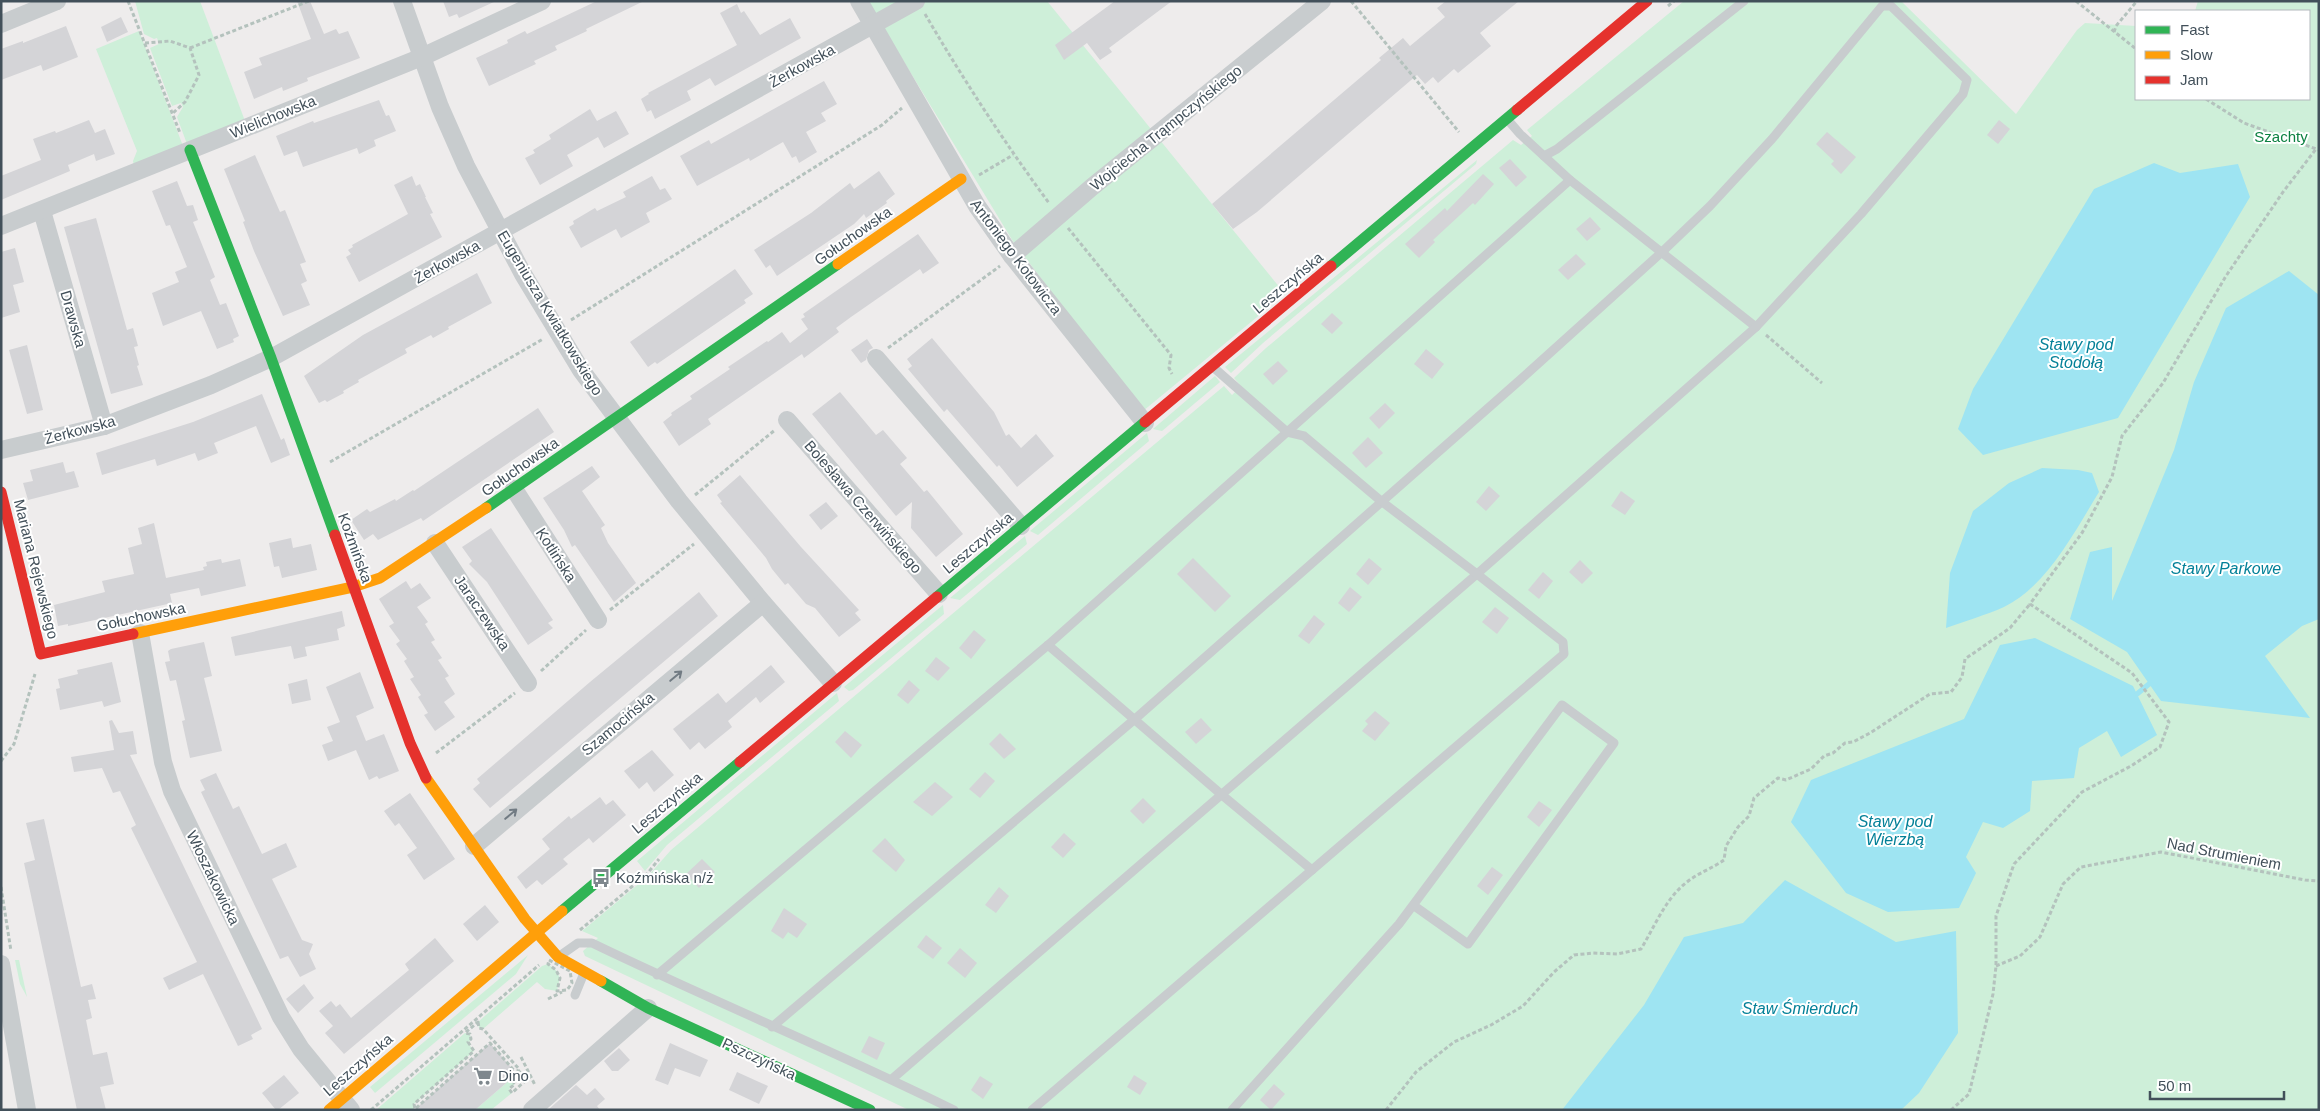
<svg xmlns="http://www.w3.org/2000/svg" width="2320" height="1111" font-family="Arial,sans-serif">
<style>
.green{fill:#ceefd9}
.water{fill:#9ee4f2}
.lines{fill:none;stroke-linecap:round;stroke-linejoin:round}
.stream{stroke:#9ee4f2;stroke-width:5.5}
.building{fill:#d4d4d7}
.path{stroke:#b4c2bd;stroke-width:3;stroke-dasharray:4 2.5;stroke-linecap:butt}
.lane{stroke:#c8ccce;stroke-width:9}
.street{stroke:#c8ccce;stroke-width:18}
.fast{stroke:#30b455;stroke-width:11}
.slow{stroke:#ff9f0a;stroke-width:11}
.jam{stroke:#e5322d;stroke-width:11}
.oneway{stroke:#717b83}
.labels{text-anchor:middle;stroke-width:4;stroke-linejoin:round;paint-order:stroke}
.street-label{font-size:15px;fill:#42505a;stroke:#fff}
.park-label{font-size:15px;fill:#0d8142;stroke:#fff}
.poi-label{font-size:15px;fill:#42505a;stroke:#fff;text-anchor:start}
.water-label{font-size:16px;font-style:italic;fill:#038098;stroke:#fff}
</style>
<rect width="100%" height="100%" fill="#eeecec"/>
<g class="green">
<path d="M135,1H200L245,121L187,144L177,117L183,107L181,103L172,106L150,48L159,44L157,38L154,39L144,34Z"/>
<path d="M867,1H1047L1285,294L1143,411L1014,243Z"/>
<path d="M1684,1H1901L2016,114L2077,30L2085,23L2136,26V99H2309V11H2195L2198,1H2319V1110H909L585,956L583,951L598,938L582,931L648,876L671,850L1224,386L1232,395L1241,386L1234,378L1266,348L1513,140L1521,145L1532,136L1527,130Z"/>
<path d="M139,31L183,146L134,166L133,161L137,151L96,49Z"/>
<path d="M1477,160L1476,164L1263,343L1231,373L1225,367Z"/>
<path d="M1215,376L1220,382L1162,431L1153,429Z"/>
<path d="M1147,433L1149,441L1038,535L1030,531Z"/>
<path d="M1025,536L1027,544L960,600L950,598Z"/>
<path d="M943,605L944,614L853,690L849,691L844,687Z"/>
<path d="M837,693L839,701L667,845L645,871L637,861Z"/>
<path d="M528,955L516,974L375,1093L370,1087Z"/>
<path d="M15,960H19L27,997L20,984Z"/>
<path d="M548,964L556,970L560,978L557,991L545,989L537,982L483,1029L479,1028L478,1022L542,966Z"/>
<path d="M465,1033L470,1034L471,1039L468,1043L474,1051L414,1104V1110H376Z"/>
<path d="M511,1079L515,1084L509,1089L512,1093L491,1110H475Z"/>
</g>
<g class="water">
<path d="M2154,163L2180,173L2238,164L2250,197L2118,418L1983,455L1958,429L1973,389L2094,189Z"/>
<path d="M2289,271L2319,295V619L2302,626L2265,656L2310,718L2161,701L2127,652L2070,619L2090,552L2112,547V601L2174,450L2194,382L2226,308Z"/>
<path d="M2042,468L2078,470L2092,473L2099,492C2075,531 2047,586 2004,607C1986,615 1965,621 1946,628L1950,573L1973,511L2009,483Z"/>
<path d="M2035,638L2133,686L2157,735L2121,757L2107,731L2079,748L2074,778L2032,781L2030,811L2003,828L1983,822L1966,857L1976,873L1959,908L1888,912L1846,893L1791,822L1811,780L1964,719L2000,645Z"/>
<path d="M1785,880L1896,942L1956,931L1958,1033L1919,1093L1901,1110H1562L1644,1005L1684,937L1743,923Z"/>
</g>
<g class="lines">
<path class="stream" d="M2137,694L2149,684"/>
</g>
<g class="building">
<path d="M297,1H310L324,34L336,29L339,34L348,31L360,58L307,78L308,81L283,91L282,87L254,99L244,72L262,65L259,58L311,39Z"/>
<path d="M443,1H496L459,18L457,14L449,17Z"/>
<path d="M597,1H644L586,29L587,31L555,46L557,50L534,61L536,64L489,86L476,58L508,43L507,40L525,31L527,34Z"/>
<path d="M1115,1H1172L1109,48L1112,52L1100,60L1087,43L1064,60L1055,45Z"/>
<path d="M1446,1H1519L1480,33L1491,46L1458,73L1454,69L1438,83L1433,77L1425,84L1417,75L1257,212L1233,229L1212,204L1381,60L1379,58L1403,38L1410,46L1445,17L1437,8Z"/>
<path d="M737,4L741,13L744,11L760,35L790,18L801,38L715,86L710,78L687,91L691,100L655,119L651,110L647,112L641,99L649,94L648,93L737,45L720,13Z"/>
<path d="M121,17L128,32L107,42L101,27Z"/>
<path d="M66,26L78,57L43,71L41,65L1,80V49L23,41V43Z"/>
<path d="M824,81L837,104L821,113L826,121L806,132L817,152L799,163L796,156L792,158L783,142L750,161L749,158L697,186L680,156L709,140L711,144Z"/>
<path d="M379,100L386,116L389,115L396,131L374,140L376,146L359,154L357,148L303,167L297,151L284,156L276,136L313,121L314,123Z"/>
<path d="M590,109L597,121L616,111L629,134L604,148L598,137L567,155L573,166L540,185L525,158L535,153L533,150L551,139L549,135Z"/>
<path d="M89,120L95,133L105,129L115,154L96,161L94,154L68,165L70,171L1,200V176L41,160L33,139L55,131L56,133Z"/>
<path d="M1999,120L2010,129L1998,144L1987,135Z"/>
<path d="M1827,132L1856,157L1841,174L1831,164L1834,161L1816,144Z"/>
<path d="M255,155L280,212L285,210L306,262L300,264L307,281L301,284L310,305L283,316L254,251L243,222L245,221L224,169Z"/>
<path d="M1510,159L1527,177L1516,187L1499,168Z"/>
<path d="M879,171L895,194L886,201L887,203L866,218L864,214L854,224L777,276L770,265L766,268L754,250L811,213L850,183L854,189Z"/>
<path d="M1483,174L1494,184L1475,205L1473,203L1433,240L1435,242L1419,258L1405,244L1445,208L1447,211Z"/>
<path d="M412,176L416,186L420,184L426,197H425L433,213L430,214L442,237L359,282L346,257L351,254L348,250L353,247L352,245L408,214L394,185Z"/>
<path d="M652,176L660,190L665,188L672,199L646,213L650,222L621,238L616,229L581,248L569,227L574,224L573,221L595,208L597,211L626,197L623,192Z"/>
<path d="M177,181L187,206L193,205L198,220L193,222L215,277L210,280L220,305L226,303L239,336L233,339L234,342L217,349L201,311L163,326L152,293L179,282L175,272L187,267L170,225L166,226L152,191Z"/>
<path d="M1590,217L1601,229L1587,241L1576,229Z"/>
<path d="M96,218L127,330L133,328L138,346L134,347L139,365L137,366L143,385L111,394L64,227Z"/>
<path d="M918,234L939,263L923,274L920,269L851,317L836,328L839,332L804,358L802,354L708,419L711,424L679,446L663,422L672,415L671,413L692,399L690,396L730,369L728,367L767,341L768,342L782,332L790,343L808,329L801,319L805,317L803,314Z"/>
<path d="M15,248L24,282L13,285L20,312L1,318V252Z"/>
<path d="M1576,254L1586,264L1568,280L1558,270Z"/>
<path d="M735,269L753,294L744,300L746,303L657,364L655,362L648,367L630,342Z"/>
<path d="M477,273L492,303L448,327L449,329L433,338L431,335L405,349L407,353L358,380L359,382L343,391L344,393L327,402L325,400L319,403L304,376L363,335Z"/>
<path d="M1332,313L1343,323L1332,334L1321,324Z"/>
<path d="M932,338L994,412L1006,436L1009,434L1021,448L1036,434L1054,456L1017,487L999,465L997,467L947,409L944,412L908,369L912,366L907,359Z"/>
<path d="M867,339L873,348L869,350L866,360L861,363L851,350Z"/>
<path d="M27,345L43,410L27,414L9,350Z"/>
<path d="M1426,349L1444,364L1432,379L1414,364Z"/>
<path d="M1278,361L1288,371L1273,385L1263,374Z"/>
<path d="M840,392L876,435L883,430L907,458L900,464L924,492L927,490L963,534L936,557L911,528L912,502L896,516L812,414Z"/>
<path d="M262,394L281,440L284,438L290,455L271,463L256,426L214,443L218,453L198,461L195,453L157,466L155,459L102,475L96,453L193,422Z"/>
<path d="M1385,403L1395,413L1379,429L1369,418Z"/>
<path d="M538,408L554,432L423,521L421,518L378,540L373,534L364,540L351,520L367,509L370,512L395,499L396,501L413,490L414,491Z"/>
<path d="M1368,437L1383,453L1366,468L1352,453Z"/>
<path d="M63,462L66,473L74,471L79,487L28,500L23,483L33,481L30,470Z"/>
<path d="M592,466L600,477L582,491L605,525L601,528L608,543L636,583L614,602L575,545L572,547L564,530L543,498Z"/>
<path d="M740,475L801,547L859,610L855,613L861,620L839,637L815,608L806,604L788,583L785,585L772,569L766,558L720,503L722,502L717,495Z"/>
<path d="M1489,486L1500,496L1486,511L1476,502Z"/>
<path d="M1621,491L1635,501L1625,515L1611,506Z"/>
<path d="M826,502L838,516L821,530L809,515Z"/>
<path d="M154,523L166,578L204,570L203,567L207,566L206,562L221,559L222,563L240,559L246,586L201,596L199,588L170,594L172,603L68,626V624L58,626L54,605L105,592L102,581L134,574L128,548L142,544L138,528Z"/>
<path d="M491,528L553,620L548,623L553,628L528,645L487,582L469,564L472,561L462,547Z"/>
<path d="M291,538L293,548L311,544L317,570L282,578L279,566L274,567L269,543Z"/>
<path d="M1193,558L1231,596L1215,612L1177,574Z"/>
<path d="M1369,558L1382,569L1368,585L1356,574Z"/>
<path d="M1580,560L1593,573L1582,584L1569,572Z"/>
<path d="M1543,572L1553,581L1539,599L1528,590Z"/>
<path d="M406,581L411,589L420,583L431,598L417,607L428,622L425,624L435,640L431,642L442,658L438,660L449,676L445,678L455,694L444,702L455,717L435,731L424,715L428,713L418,697L421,695L410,679L414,677L404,661L407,659L396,644L400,641L389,626L394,623L379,599Z"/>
<path d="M1350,587L1362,597L1349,612L1338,603Z"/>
<path d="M699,592L718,616L490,808L473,789L480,783L477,779L590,682Z"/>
<path d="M1495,607L1509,618L1497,634L1482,622Z"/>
<path d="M342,611L345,626L337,629L339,640L305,647L307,656L294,659L291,646L235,656L231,637Z"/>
<path d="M1314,615L1325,624L1309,644L1298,636Z"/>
<path d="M974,630L986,640L971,659L959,648Z"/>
<path d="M204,642L212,676L204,678L222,751L190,758L182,721L185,720L176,680L170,681L165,662L170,661L168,651L171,649Z"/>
<path d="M936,657L950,668L938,681L925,671Z"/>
<path d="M112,662L121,702L104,707L102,701L60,710L56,689L60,688L58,679L78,674L77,670Z"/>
<path d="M771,665L785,682L760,703L756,697L728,721L732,727L705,749L699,742L690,750L673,729L718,693L726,703Z"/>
<path d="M360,672L374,708L356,716L366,741L384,734L399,771L379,779L377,776L369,780L356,750L328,761L322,745L333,741L327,727L340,722L326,687Z"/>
<path d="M307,679L311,700L292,704L288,684Z"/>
<path d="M909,680L920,690L908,704L897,695Z"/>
<path d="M1375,711L1390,723L1375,741L1362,731L1368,724L1365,721Z"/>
<path d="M1201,718L1212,730L1196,744L1185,732Z"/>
<path d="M112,720L119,733L133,731L137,754L130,755L262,1029L251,1035L253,1039L238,1046L203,974L169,990L163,978L197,962L131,828L136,825L120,791L113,793L102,768L74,772L71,757L114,750L109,721Z"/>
<path d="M845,731L862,745L851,758L835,742Z"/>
<path d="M1000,733L1016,749L1004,759L989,744Z"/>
<path d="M652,750L674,775L654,792L647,782L639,789L624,771Z"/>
<path d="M985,772L995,781L980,798L969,789Z"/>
<path d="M216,773L233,809L239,806L262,854L286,843L297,867L272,879L302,940L313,944L309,954L316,969L300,977L288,956L280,959L201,792L205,790L200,780Z"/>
<path d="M935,782L953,797L932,816L913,802Z"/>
<path d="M410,793L455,859L424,880L407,855L417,848L399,823L395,826L384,811Z"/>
<path d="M600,797L606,805L613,800L626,815L593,843L589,838L563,859L568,864L542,885L537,880L526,889L517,877L550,849L542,839L569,816L571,819Z"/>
<path d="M1143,798L1156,811L1143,824L1130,811Z"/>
<path d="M1539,801L1552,810L1539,827L1527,817Z"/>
<path d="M44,819L81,987L92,984L96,999L88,1000L92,1018L86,1020L93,1055L107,1052L114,1084L100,1087L106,1110H77L24,863L35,860L26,823Z"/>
<path d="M1064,833L1076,844L1063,858L1051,847Z"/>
<path d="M885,838L905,860L896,872L872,851Z"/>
<path d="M702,859L715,872L699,888L686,874Z"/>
<path d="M1492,867L1503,875L1488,895L1477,886Z"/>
<path d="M999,887L1009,896L996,913L985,905Z"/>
<path d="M485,905L499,922L477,941L463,924Z"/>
<path d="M784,908L807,924L797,938L788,932L783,939L771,931Z"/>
<path d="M926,935L942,948L933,959L917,947Z"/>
<path d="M435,938L454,961L344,1054L325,1033L333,1026L319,1011L331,1001L336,1007L340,1004L351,1018L409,970L405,964Z"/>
<path d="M960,948L977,963L965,978L947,963Z"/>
<path d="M304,984L314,998L298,1013L286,999Z"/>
<path d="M869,1036L885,1043L877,1060L861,1052Z"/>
<path d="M490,1043L517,1074L511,1079L475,1110H414Z"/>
<path d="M670,1043L708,1060L700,1077L675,1068L668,1085L655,1080Z"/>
<path d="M619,1048L630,1060L618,1071H612L604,1061Z"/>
<path d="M737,1072L768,1086L759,1104L729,1090Z"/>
<path d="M284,1075L299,1093L278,1110H276L262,1093Z"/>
<path d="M1134,1075L1147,1083L1140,1095L1127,1087Z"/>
<path d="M980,1076L993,1084L983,1099L971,1090Z"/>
<path d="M1274,1084L1285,1094L1271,1110L1260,1100Z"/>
<path d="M576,1085L587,1095L595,1088L605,1099L597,1106L600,1110H548Z"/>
</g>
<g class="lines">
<g class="path">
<path d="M128,1L180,133"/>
<path d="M1351,1L1459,132"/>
<path d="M2076,1L2136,49"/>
<path d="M1668,6L1674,1"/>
<path d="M925,14C963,79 1004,142 1049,203"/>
<path d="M2114,32L2116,26L2137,1"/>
<path d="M145,43L170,41L190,48L199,75L185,102L173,113"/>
<path d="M190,48L309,1"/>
<path d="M2206,99L2244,123L2319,150"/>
<path d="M979,175L1013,155"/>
<path d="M1068,228L1171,355L1169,368L1172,374"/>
<path d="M571,320L882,125L902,108"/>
<path d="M1766,335L1822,383"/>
<path d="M888,348L1000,266"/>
<path d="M330,462L543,339"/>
<path d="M695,495L775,430"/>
<path d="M610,610L694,544"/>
<path d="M541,671L586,630"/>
<path d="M436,753L515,693"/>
<path d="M1,761L14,744L35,674"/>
<path d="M1,887L11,951"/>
<path d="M580,930L647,874L659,859"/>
<path d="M549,960L570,971L572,983L567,990L557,991L560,978L556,970L548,964Z"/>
<path d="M1996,966L2020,956L2040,937L2063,884L2081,867L2161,852L2305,880L2319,881"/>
<path d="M548,999L562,992"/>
<path d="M478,1022L479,1028L483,1029L519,1069L518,1070L526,1080L512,1093L509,1089L515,1084L511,1079L517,1074L490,1043L415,1109L414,1104L474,1051L468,1042L471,1039L470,1034L465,1033Z"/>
<path d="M521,1057L535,1085"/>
<path d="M371,1110L539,965"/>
<path d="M1386,1110L1416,1072L1454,1042L1491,1025L1523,1006L1554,972L1574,955L1593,953L1617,954L1641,949C1655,926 1665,899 1687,882C1698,873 1713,868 1724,860L1726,846L1738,827L1749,816L1754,798L1778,778L1786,780L1811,769L1824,756L1833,753L1845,743L1853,742L1870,733L1930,694L1951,692L1962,677L1965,659L2010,628L2030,604"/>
<path d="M1951,1110L1969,1094L1993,994L1996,966V916L2014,864L2082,792L2131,766L2160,747L2169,722L2132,673L2030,604L2082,533L2112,477L2122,436L2163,383L2226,276L2283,192L2316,149"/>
</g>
<g class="lane">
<path d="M1507,119L1520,134L1570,180L1756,327"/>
<path d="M1544,156L1557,149L1744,1"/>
<path d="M1048,645L1222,795L1312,870"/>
<path d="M561,955L578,943H592C712,1001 835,1051 954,1110"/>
<path d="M657,975L1048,645L1570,180"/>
<path d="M575,995L584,973"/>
<path d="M772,1027L1135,719L1520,380L1662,252L1710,206L1772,139L1882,6H1891L1967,80L1963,94L1861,214L1756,327L1477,574L892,1079"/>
<path d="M1032,1110L1564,654L1563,642L1477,574L1381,501L1304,436L1287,432L1213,367"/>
<path d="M1232,1110L1399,924L1562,705L1614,743L1468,944L1413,905"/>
</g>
<g class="street">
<path d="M402,1L440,107L466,166L523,274L581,370L679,501L763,603L833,683"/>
<path d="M859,1L977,206L1012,256L1145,423"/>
<path d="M1,24L57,1"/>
<path d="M42,211L104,426"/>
<path d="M1,226L422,57L542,1"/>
<path d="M1012,256L1092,187L1322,1"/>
<path d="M876,358L1021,526"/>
<path d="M787,420L939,594"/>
<path d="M1,450L104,426L211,385L271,358L916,1"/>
<path d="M514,489L598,620"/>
<path d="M435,543L528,683"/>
<path d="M140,633L163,762L172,791L281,1017L301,1049L351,1110"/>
<path d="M474,846L763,603"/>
<path d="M1,964L27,1110"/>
<path d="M532,1110L648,1008"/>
</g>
<g class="fast">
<path d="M190,150L271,358L335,535"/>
<path d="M1331,266L1517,110"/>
<path d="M486,508L838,264"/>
<path d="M937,597L1145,422"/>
<path d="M562,911L740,762"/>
<path d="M601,981L648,1008L870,1110"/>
</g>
<g class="slow">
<path d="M838,264L961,179"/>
<path d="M133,634L353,587L380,578L486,508"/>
<path d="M426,778L525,919L558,957L601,981"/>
<path d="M329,1110L562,911"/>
</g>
<g class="jam">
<path d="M1517,110L1647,1"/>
<path d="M1145,422L1331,266"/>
<path d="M1,492L41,654L133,634"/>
<path d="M335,535L410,743L426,778"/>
<path d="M740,762L937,597"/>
</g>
</g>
<defs><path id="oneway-shaft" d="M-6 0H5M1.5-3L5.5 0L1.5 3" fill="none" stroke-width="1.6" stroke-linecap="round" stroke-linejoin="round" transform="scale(1.25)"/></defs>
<g class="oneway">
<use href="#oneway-shaft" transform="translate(676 676) rotate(-40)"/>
<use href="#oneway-shaft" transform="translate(511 814) rotate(-40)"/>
</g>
<defs>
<g id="bus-bare" transform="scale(1.5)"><path d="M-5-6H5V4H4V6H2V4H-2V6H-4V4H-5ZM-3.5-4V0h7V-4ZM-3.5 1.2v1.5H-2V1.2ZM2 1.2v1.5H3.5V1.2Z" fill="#7e878d" stroke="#fff" stroke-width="2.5" paint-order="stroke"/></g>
<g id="supermarket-bare" transform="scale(1.5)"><path d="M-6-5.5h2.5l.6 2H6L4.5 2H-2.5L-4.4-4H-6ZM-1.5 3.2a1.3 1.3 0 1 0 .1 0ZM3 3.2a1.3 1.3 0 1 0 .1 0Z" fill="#7e878d" stroke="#fff" stroke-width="2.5" paint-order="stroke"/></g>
</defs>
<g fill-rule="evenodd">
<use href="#bus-bare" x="601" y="878"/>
<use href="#supermarket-bare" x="483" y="1076"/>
</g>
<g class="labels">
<g class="street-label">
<text transform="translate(802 66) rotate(-29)" y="5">Żerkowska</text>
<text transform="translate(273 117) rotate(-22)" y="5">Wielichowska</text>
<text transform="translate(1166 128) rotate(-39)" y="5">Wojciecha Trąmpczyńskiego</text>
<text transform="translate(853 236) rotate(-35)" y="5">Gołuchowska</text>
<text transform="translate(1016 257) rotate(53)" y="5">Antoniego Kotowicza</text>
<text transform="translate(447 262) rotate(-29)" y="5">Żerkowska</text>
<text transform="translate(1288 283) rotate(-40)" y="5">Leszczyńska</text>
<text transform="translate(550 313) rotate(59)" y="5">Eugeniusza Kwiatkowskiego</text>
<text transform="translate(73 319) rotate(74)" y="5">Drawska</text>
<text transform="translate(80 430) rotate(-15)" y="5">Żerkowska</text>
<text transform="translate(520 467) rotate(-35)" y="5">Gołuchowska</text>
<text transform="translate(863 507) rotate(49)" y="5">Bolesława Czerwińskiego</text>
<text transform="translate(978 543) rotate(-40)" y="5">Leszczyńska</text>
<text transform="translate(355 548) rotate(70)" y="5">Koźmińska</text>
<text transform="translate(556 555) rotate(57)" y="5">Kotlińska</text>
<text transform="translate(36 569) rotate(76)" y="5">Mariana Rejewskiego</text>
<text transform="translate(482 613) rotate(56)" y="5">Jaraczewska</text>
<text transform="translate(141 617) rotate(-12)" y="5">Gołuchowska</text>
<text transform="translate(618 724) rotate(-40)" y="5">Szamocińska</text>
<text transform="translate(667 803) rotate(-40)" y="5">Leszczyńska</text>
<text transform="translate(2224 854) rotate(11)" y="5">Nad Strumieniem</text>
<text transform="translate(213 878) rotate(64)" y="5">Włoszakowicka</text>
<text transform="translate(759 1059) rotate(25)" y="5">Pszczyńska</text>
<text transform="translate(358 1065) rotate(-41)" y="5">Leszczyńska</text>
</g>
<g class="park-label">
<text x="2281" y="142">Szachty</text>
</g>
<g class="poi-label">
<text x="616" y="883">Koźmińska n/ż</text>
<text x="498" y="1081">Dino</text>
</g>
<g class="water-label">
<text x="2076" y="350">Stawy pod<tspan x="2076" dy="18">Stodołą</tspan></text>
<text x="2226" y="574">Stawy Parkowe</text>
<text x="1895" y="827">Stawy pod<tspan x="1895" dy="18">Wierzbą</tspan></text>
<text x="1800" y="1014">Staw Śmierduch</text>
</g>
</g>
<rect width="2320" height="1111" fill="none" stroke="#42505a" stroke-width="5"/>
<rect x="2135" y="10" width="175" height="90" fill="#ffffff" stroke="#b3b9bd"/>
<rect x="2145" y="26" width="25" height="8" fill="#30b455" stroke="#b3b9bd"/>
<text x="2180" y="35" font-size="15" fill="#42505a">Fast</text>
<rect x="2145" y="51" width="25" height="8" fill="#ff9f0a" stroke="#b3b9bd"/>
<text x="2180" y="60" font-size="15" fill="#42505a">Slow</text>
<rect x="2145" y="76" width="25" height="8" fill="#e5322d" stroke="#b3b9bd"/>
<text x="2180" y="85" font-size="15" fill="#42505a">Jam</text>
<path d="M2150 1091v8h134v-8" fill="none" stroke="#42505a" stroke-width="2.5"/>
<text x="2158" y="1091" font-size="15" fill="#42505a" stroke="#ffffff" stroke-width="4" paint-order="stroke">50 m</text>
</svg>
